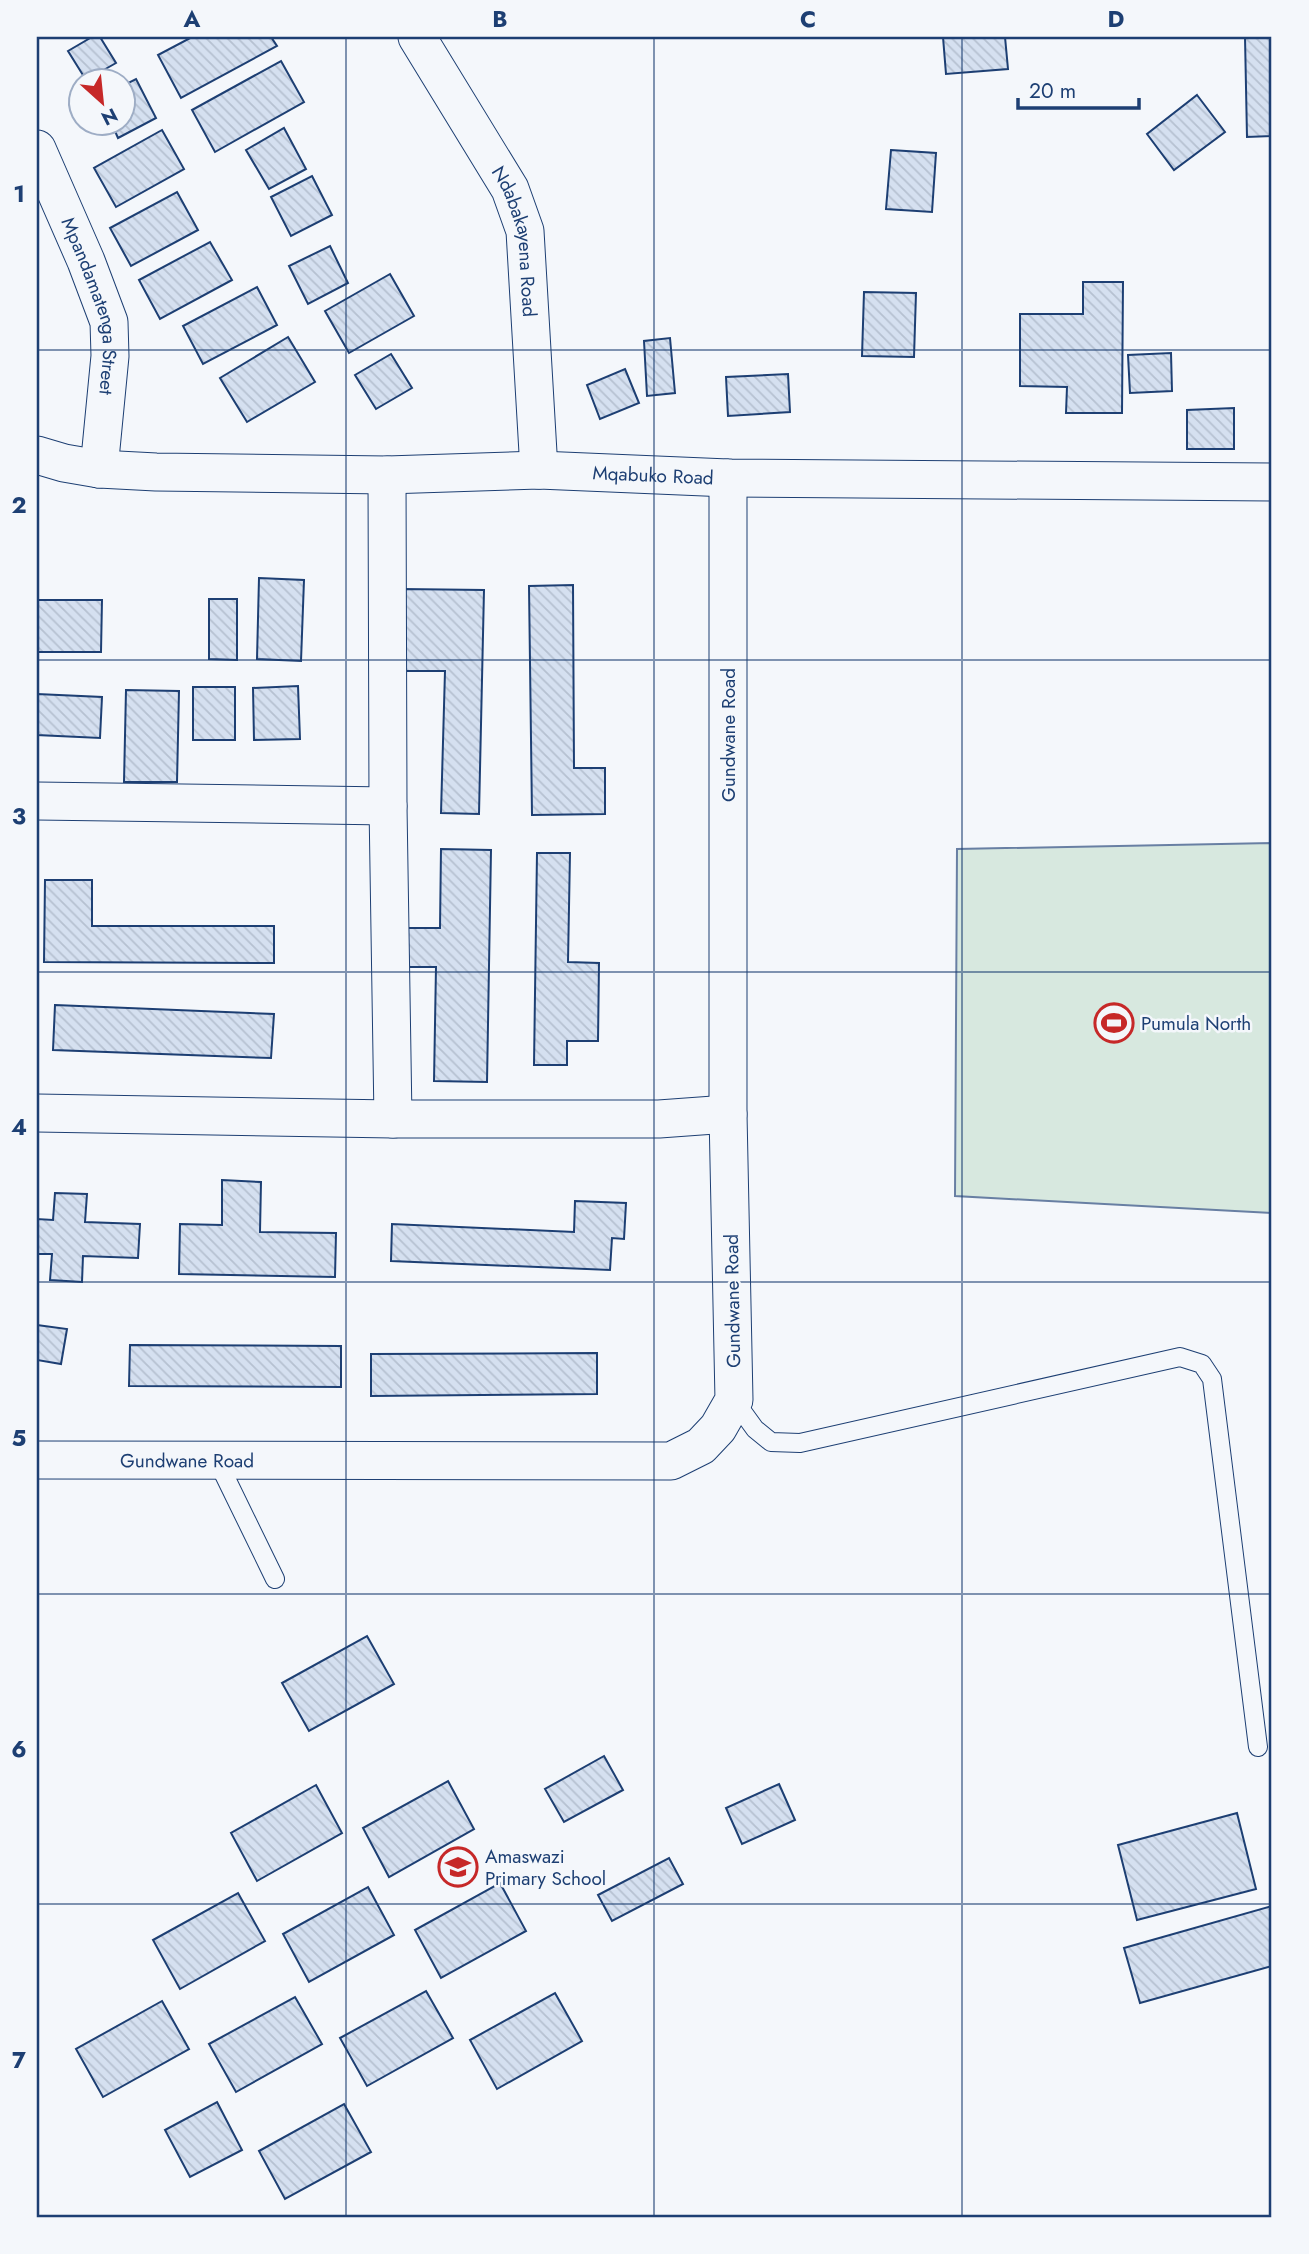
<svg xmlns="http://www.w3.org/2000/svg" width="1309" height="2254" font-family="Jost,sans-serif">
<style>
.park{fill:#d7e8df;stroke:#687fa3;stroke-width:2}
.building{fill:url(#building-back-hatch);stroke:#1d3f73;stroke-width:2}
.lines{fill:none;stroke-linecap:round;stroke-linejoin:round}
.service-casing{stroke:#1d3f73;stroke-width:20}
.minor-casing{stroke:#1d3f73;stroke-width:39}
.service{stroke:#f4f7fb;stroke-width:18}
.minor{stroke:#f4f7fb;stroke-width:37}
.grid{fill:none;stroke:#1d3f73;stroke-width:2;stroke-opacity:0.55}
.labels{text-anchor:middle;stroke-width:5;stroke-linejoin:round;paint-order:stroke}
.street-label{font-size:19px;fill:#1d3f73;stroke:#f4f7fb}
.poi-label{font-size:19px;fill:#1d3f73;stroke:#f4f7fb;text-anchor:start}
.neatline{fill:none;stroke:#1d3f73;stroke-width:2.5}
.grid-label{font-size:23px;text-anchor:middle;font-weight:bold;fill:#1d3f73}
</style>
<defs>
<pattern id="building-back-hatch" width="6" height="6" patternUnits="userSpaceOnUse" patternTransform="scale(1.75)"><rect width="6" height="6" fill="#d5e0f0"/><path d="M-1 5l2 2M0 0l6 6M5-1l2 2" fill="none" stroke="#b6c1d1"/></pattern>
</defs>
<rect width="100%" height="100%" fill="#f4f7fb"/>
<path class="park" d="M1272,843V1213L955,1196L957,849Z"/>
<g class="building">
<path d="M92,37H100L116,63L86,80L68,51Z"/>
<path d="M192,37H271L277,46L181,98L158,55Z"/>
<path d="M943,37H1005L1008,69L946,74Z"/>
<path d="M1245,37H1272V136L1247,137Z"/>
<path d="M281,61L304,102L215,152L192,110Z"/>
<path d="M136,79L156,118L118,138L111,122H122V86Z"/>
<path d="M1197,95L1225,132L1174,170L1147,134Z"/>
<path d="M284,128L306,169L269,189L246,150Z"/>
<path d="M162,130L184,169L116,207L94,168Z"/>
<path d="M891,150L936,153L932,212L886,209Z"/>
<path d="M312,176L332,215L291,236L271,197Z"/>
<path d="M177,192L198,230L131,266L110,228Z"/>
<path d="M210,242L232,280L160,319L139,280Z"/>
<path d="M330,246L348,283L308,304L289,266Z"/>
<path d="M390,274L414,316L349,353L325,311Z"/>
<path d="M1083,282H1123L1122,413H1066L1067,387L1020,386V314H1083Z"/>
<path d="M257,287L277,325L203,364L183,326Z"/>
<path d="M864,292L916,293L914,357L862,356Z"/>
<path d="M288,337L315,382L247,422L220,378Z"/>
<path d="M670,338L675,393L647,396L644,341Z"/>
<path d="M1171,353L1172,391L1130,393L1128,355Z"/>
<path d="M391,354L412,388L376,409L355,375Z"/>
<path d="M625,369L639,403L600,419L587,385Z"/>
<path d="M788,374L790,412L728,416L726,377Z"/>
<path d="M1234,408V449H1187V410Z"/>
<path d="M259,578L304,580L301,661L257,659Z"/>
<path d="M573,585L574,768H605V814L532,815L529,586Z"/>
<path d="M402,589L484,590L479,814L441,813L445,671H400Z"/>
<path d="M209,599H237V660L209,659Z"/>
<path d="M37,600H102L101,652H37Z"/>
<path d="M298,686L300,739L254,740L253,688Z"/>
<rect x="193" y="687" width="42" height="53"/>
<path d="M126,690L179,691L177,782H124Z"/>
<path d="M37,694L102,697L100,738L37,735Z"/>
<path d="M441,849L491,850L487,1082L434,1081L436,967H400V928H440Z"/>
<path d="M537,853H570L568,962L599,963L598,1041H567V1065H534Z"/>
<path d="M45,880H92V926H274V963L44,962Z"/>
<path d="M55,1005L274,1014L271,1058L53,1050Z"/>
<path d="M222,1180L261,1182L260,1232L336,1233L335,1277L179,1274L180,1224L222,1225Z"/>
<path d="M55,1193L87,1194L85,1222L140,1224L138,1258L83,1256L82,1282L50,1280L52,1254H37V1219L53,1220Z"/>
<path d="M575,1201L626,1203L624,1239L612,1238L610,1270L391,1261L392,1224L574,1232Z"/>
<path d="M37,1325L67,1329L61,1364L37,1360Z"/>
<path d="M130,1345L341,1346V1387L129,1386Z"/>
<path d="M597,1353V1394L371,1396V1354Z"/>
<path d="M367,1636L394,1684L309,1731L282,1683Z"/>
<path d="M604,1756L623,1790L564,1822L545,1789Z"/>
<path d="M448,1781L474,1829L389,1877L363,1828Z"/>
<path d="M779,1784L795,1820L742,1844L726,1808Z"/>
<path d="M316,1785L342,1833L257,1881L231,1833Z"/>
<path d="M1237,1813L1256,1889L1137,1920L1118,1845Z"/>
<path d="M669,1858L683,1884L612,1921L598,1895Z"/>
<path d="M500,1883L526,1931L441,1978L415,1930Z"/>
<path d="M368,1887L394,1935L309,1982L283,1934Z"/>
<path d="M238,1893L265,1941L180,1989L153,1940Z"/>
<path d="M1272,1906V1966L1140,2003L1124,1948Z"/>
<path d="M426,1991L453,2038L367,2086L340,2038Z"/>
<path d="M555,1993L582,2041L497,2089L470,2040Z"/>
<path d="M295,1997L322,2044L236,2092L209,2044Z"/>
<path d="M162,2001L189,2049L103,2097L76,2049Z"/>
<path d="M217,2102L242,2150L190,2177L165,2130Z"/>
<path d="M344,2104L371,2152L285,2199L259,2151Z"/>
</g>
<g class="lines">
<g class="service-casing">
<g id="service">
<path d="M734,1400L755,1429L771,1442L800,1443L1180,1357L1202,1364L1212,1379L1258,1747"/>
<path d="M217,1460L275,1579"/>
</g>
</g>
<g class="minor-casing">
<g id="minor">
<path id="s1" d="M417,37L510,189L525,231L539,470"/>
<path id="s2" d="M37,149L86,261L109,322L110,356L99,469"/>
<path id="s3" d="M37,455L64,463L99,469L156,472L387,475L539,470L728,478L1272,482"/>
<path d="M387,475L388,806L393,1119"/>
<path d="M37,801L388,806"/>
<path d="M37,1113L393,1119H659L728,1114"/>
<path id="s4" d="M37,1460L671,1461L701,1446L718,1428L734,1400L728,1114V478"/>
</g>
</g>
<use href="#service" class="service"/>
<use href="#minor" class="minor"/>
</g>
<path class="grid" d="M346,37V2217M654,37V2217M962,37V2217M37,350H1272M37,660H1272M37,972H1272M37,1282H1272M37,1594H1272M37,1904H1272"/>
<defs>
<g id="stadium-ring" transform="scale(2.0125)"><circle r="9.5" fill="#f4f7fb" stroke="#c62828" stroke-width="1.5"/><path d="M0-5a6.5 5 0 1 0 0 10a6.5 5 0 1 0 0-10ZM-3.5-1.8h7v3.6h-7Z" fill="#c62828"/></g>
<g id="school-ring" transform="scale(2.0125)"><circle r="9.5" fill="#f4f7fb" stroke="#c62828" stroke-width="1.5"/><path d="M0-5L7-2L0 1L-7-2ZM-4 1L0 2.5L4 1V4Q0 6-4 4Z" fill="#c62828"/></g>
</defs>
<g fill-rule="evenodd">
<use href="#stadium-ring" x="1114" y="1023"/>
<use href="#school-ring" x="458" y="1867"/>
</g>
<g class="labels">
<g class="street-label">
<text dy="7" stroke="none"><textPath href="#s1" startOffset="231">Ndabakayena Road</textPath></text>
<text dy="7" stroke="none"><textPath href="#s2" startOffset="168">Mpandamatenga Street</textPath></text>
<text dy="7" stroke="none"><textPath href="#s3" startOffset="618">Mqabuko Road</textPath></text>
<text transform="translate(728 735) rotate(-90)" y="7">Gundwane Road</text>
<text transform="translate(732 1301) rotate(-91)" y="7">Gundwane Road</text>
<text dy="7" stroke="none"><textPath href="#s4" startOffset="150">Gundwane Road</textPath></text>
</g>
<g class="poi-label">
<text x="1141" y="1030">Pumula North</text>
<text x="485" y="1863">Amaswazi<tspan x="485" dy="22">Primary School</tspan></text>
</g>
</g>
<rect width="1309" height="2254" fill="none" stroke="#f4f7fb" stroke-width="77"/>
<g transform="translate(102 102) rotate(153)"><circle r="33" fill="#f4f7fb" stroke="#9eadc5" stroke-width="2"/>
<path d="M0-5L12 26L0 18L-12 26Z" fill="#c62828"/>
<text y="-10" font-size="19" font-weight="bold" text-anchor="middle" fill="#1d3f73">N</text>
</g>
<path d="M1018 98v10h121v-10" fill="none" stroke="#1d3f73" stroke-width="3.5"/>
<text x="1029" y="98" font-size="21" fill="#1d3f73" stroke="#f4f7fb" stroke-width="5" paint-order="stroke">20 m</text>
<rect x="38" y="38" width="1232" height="2178" class="neatline"/>
<g class="grid-label">
<text x="192" y="27">A</text>
<text x="500" y="27">B</text>
<text x="808" y="27">C</text>
<text x="1116" y="27">D</text>
<text x="19" y="202">1</text>
<text x="19" y="513">2</text>
<text x="19" y="824">3</text>
<text x="19" y="1135">4</text>
<text x="19" y="1446">5</text>
<text x="19" y="1757">6</text>
<text x="19" y="2068">7</text>
</g>
</svg>
